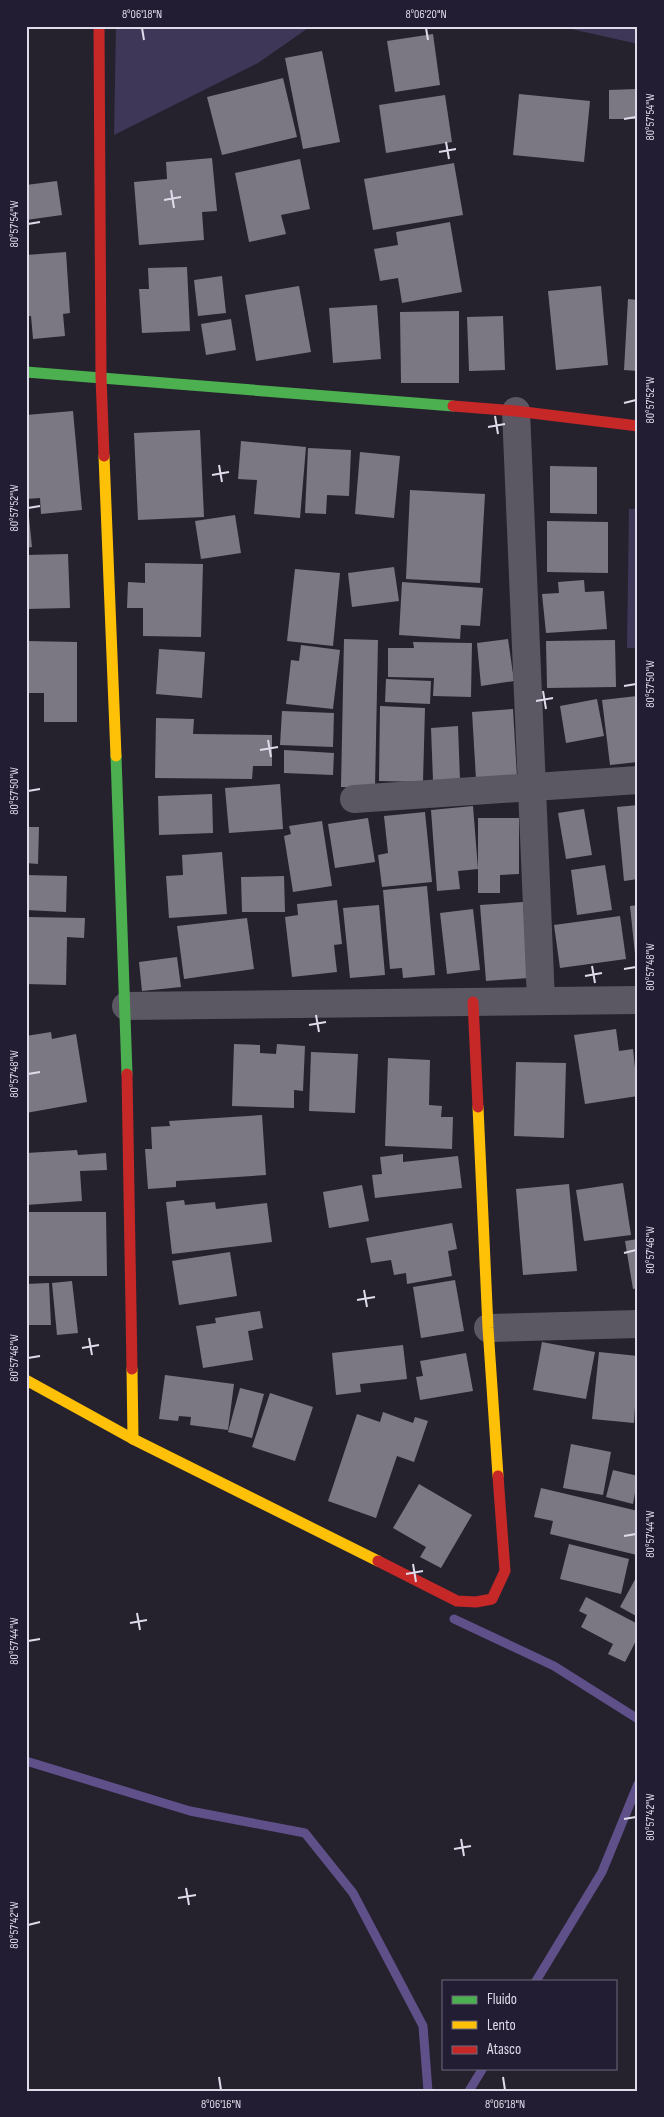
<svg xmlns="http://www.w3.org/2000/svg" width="664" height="2117" font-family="'Sofia Sans Condensed',sans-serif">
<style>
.green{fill:#3f3757}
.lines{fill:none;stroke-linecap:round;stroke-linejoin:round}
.stream{stroke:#60508a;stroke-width:9}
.building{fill:#7b7883}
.street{stroke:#5b5863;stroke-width:28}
.fast{stroke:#4caf50;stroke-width:11}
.slow{stroke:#ffc107;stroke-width:11}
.jam{stroke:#c62828;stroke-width:11}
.ticks{fill:none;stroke:#dedbea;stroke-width:2}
.neatline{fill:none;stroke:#dedbea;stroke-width:2}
.ticks-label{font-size:12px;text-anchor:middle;fill:#dedbea}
</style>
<rect width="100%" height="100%" fill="#25222e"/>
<g class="green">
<path d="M116,26H311L258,63L114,135Z"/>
<path d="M558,26H638V44Z"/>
<path d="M629,509H638V648H627Z"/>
</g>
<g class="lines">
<g class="stream">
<path d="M454,1619L554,1666L638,1719"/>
<path d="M26,1761L190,1811L305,1833L353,1893L423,2026L428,2091"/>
<path d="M536,1981L602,1872L638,1784"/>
<path d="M469,2091L483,2068"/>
</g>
</g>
<g class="building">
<path d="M433,34L440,85L395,92L387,41Z"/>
<path d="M322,51L340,142L303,149L285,58Z"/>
<path d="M283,78L297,137L222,155L207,97Z"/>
<path d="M637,89L638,119H609V90Z"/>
<path d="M519,94L590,101L584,162L513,155Z"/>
<path d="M445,95L452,142L386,153L379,105Z"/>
<path d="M212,158L217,211L202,212L204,240L139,245L134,182L167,179L166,162Z"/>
<path d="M300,159L310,209L281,215L286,234L249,242L235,173Z"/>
<path d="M454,163L463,215L373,230L364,179Z"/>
<path d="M57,181L62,215L26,220V185Z"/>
<path d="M450,222L462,292L402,303L398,278L380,281L374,249L398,245L396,232Z"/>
<path d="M66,252L70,313L63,314L65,336L33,339L31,316H26V255Z"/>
<path d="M187,267L190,331L142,333L139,289H149L148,268Z"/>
<path d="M222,276L226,313L198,316L194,280Z"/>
<path d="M299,286L311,352L256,361L245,295Z"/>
<path d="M601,286L608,365L556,370L548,291Z"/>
<path d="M628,299L638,300V371L624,370Z"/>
<path d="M377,305L381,359L333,363L329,308Z"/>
<path d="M459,311V383H401L400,312Z"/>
<path d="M503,316L505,370L469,371L467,317Z"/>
<path d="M231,319L236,350L206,355L201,324Z"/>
<path d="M73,411L82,510L41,514L40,498L26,499V415Z"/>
<path d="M200,430L204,517L138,520L134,433Z"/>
<path d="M241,441L306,447L300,518L254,514L257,480L238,479Z"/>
<path d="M308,448L351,450L349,496L327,495L326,514L305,513Z"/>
<path d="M360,452L400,456L394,518L355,514Z"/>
<path d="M550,466L597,467V514L550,513Z"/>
<path d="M410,490L485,494L480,583L406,579Z"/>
<path d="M26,507H28L32,547L26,548Z"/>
<path d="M235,515L241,553L201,559L195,521Z"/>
<path d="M547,521L608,522V573L547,572Z"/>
<path d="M68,554L70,608L26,609V555Z"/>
<path d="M145,563L203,564L201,637L143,636V608H127L128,582L145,583Z"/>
<path d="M394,567L399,601L352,607L348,573Z"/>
<path d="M295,569L340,573L333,646L287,641Z"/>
<path d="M584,580L585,592L604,591L607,629L546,633L542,594L559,593L558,582Z"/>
<path d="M402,582L483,588L480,626L461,625L460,639L399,635Z"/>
<path d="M344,639L378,640L375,788L341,787Z"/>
<path d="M508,639L514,681L481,686L477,643Z"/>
<path d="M615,640L616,687L547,688L546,641Z"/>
<path d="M26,641L77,642V722H44V693H26Z"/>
<path d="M413,642L472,643L471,697L433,696L434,678L388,677V648H414Z"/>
<path d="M301,645L340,650L333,709L286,704L291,660L299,661Z"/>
<path d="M159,649L205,652L202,698L156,694Z"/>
<path d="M386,679L431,681L430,704L385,702Z"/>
<path d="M637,696L638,762L610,765L602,700Z"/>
<path d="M597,699L604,736L566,743L560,706Z"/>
<path d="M380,706L425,708L423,782L379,781Z"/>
<path d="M513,709L517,777L476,779L472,712Z"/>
<path d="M282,711L334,713L333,747L280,745Z"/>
<path d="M156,718L194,719L193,734L272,735V766H253L252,779L155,778Z"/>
<path d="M458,726L460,780L433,781L431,728Z"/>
<path d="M284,750L334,753L333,775L284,773Z"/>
<path d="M280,784L283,829L229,833L225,788Z"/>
<path d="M212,794L213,833L159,835L158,796Z"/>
<path d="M638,805V879L624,881L617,807Z"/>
<path d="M473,806L478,869L458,871L460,889L437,891L431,810Z"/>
<path d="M584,809L592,855L566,859L558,813Z"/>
<path d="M425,812L432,882L382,887L378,855L388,853L384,816Z"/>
<path d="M368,818L375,862L335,868L328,824Z"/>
<path d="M478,818H519V874L500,875V893H478Z"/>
<path d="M322,821L332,886L293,892L284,836L291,834L289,826Z"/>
<path d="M26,827H39L38,864L26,863Z"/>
<path d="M222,852L227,914L169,918L166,876L183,875L182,855Z"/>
<path d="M605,865L612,910L577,915L571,870Z"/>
<path d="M26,875L67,876L66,912L26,910Z"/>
<path d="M284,876L285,912H242L241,877Z"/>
<path d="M427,886L435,975L403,978L402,968L390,969L383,890Z"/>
<path d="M337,900L342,944L334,945L337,972L292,977L285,917L298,915L297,904Z"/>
<path d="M523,902L529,978L486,981L480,905Z"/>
<path d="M379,905L385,975L350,978L343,908Z"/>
<path d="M638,905V953L635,954L630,906Z"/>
<path d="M473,909L480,970L447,974L440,913Z"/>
<path d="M620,916L626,959L560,968L554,925Z"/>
<path d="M26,917L85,918L84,938L67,937L66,985L26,984Z"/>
<path d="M247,918L254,969L184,979L177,926Z"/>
<path d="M177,957L181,987L142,991L139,962Z"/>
<path d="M616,1029L619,1051L633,1049L638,1096L585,1104L574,1035Z"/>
<path d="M51,1032L52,1039L76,1034L87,1102L26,1113V1036Z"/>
<path d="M234,1044L260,1045V1053L276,1054L277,1044L305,1046L303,1091L294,1090V1108L232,1106Z"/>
<path d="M311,1052L358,1054L355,1113L309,1111Z"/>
<path d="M388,1058L430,1060L429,1105L442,1106L441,1117H453L452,1149L385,1146Z"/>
<path d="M516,1062L566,1063L564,1138L514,1136Z"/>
<path d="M262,1115L266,1175L176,1181V1187L148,1189L145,1149H152L151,1127L170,1126L169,1121Z"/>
<path d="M77,1150L78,1155L106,1153L107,1170L80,1171L82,1201L26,1205V1153Z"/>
<path d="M403,1154V1162L458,1156L462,1188L375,1198L372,1175L382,1174L380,1157Z"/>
<path d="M623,1183L631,1235L584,1241L576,1190Z"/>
<path d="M569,1184L577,1271L523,1275L516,1189Z"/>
<path d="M362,1185L369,1221L329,1228L323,1192Z"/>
<path d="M184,1200L185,1205L215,1202L216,1209L267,1203L272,1242L172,1254L166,1202Z"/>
<path d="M26,1212H106L107,1276H27Z"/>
<path d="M452,1223L457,1249L448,1251L452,1276L407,1284L406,1273L394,1275L391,1260L371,1263L366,1238Z"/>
<path d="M638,1239V1288L633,1289L625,1241Z"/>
<path d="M230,1252L237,1296L179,1305L172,1261Z"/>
<path d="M455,1280L464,1331L421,1338L413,1287Z"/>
<path d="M72,1281L78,1333L57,1335L52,1283Z"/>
<path d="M49,1283L51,1325H26V1284Z"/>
<path d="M260,1311L263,1328L248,1331L253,1360L203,1368L196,1326L216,1323L215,1318Z"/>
<path d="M542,1342L595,1352L586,1399L533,1390Z"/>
<path d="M403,1345L407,1379L360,1384L361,1392L336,1395L332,1353Z"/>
<path d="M599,1352L638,1356L634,1423L592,1419Z"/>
<path d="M466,1353L473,1391L420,1400L416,1377L423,1376L420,1361Z"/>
<path d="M165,1375L234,1384L228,1430L190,1425L191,1417L179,1416L178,1421L159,1419Z"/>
<path d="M240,1388L264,1394L252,1438L228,1432Z"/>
<path d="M270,1393L313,1407L295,1461L252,1447Z"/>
<path d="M383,1412L413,1423L415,1417L428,1421L414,1462L397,1456L376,1518L328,1501L357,1414L380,1422Z"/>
<path d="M571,1444L611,1452L603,1495L563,1488Z"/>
<path d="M613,1470L638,1476L633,1504L606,1497Z"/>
<path d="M419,1484L472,1515L441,1568L420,1557L426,1547L393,1528Z"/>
<path d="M541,1488L638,1511L637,1555L550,1534L553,1521L534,1517Z"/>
<path d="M569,1544L629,1559L621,1594L560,1579Z"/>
<path d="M638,1574V1617L620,1607Z"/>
<path d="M586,1597L638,1624V1637L625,1662L608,1654L613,1644L581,1627L587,1615L579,1611Z"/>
</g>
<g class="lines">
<g class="street">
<path d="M516,411L541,1001"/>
<path d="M354,799L638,780"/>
<path d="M126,1006L638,1000"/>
<path d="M488,1328L638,1324"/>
</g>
<g class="fast">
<path d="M26,372L453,406"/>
<path d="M116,756L127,1074"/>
</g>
<g class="slow">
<path d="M104,456L116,756"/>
<path d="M478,1107L488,1328L498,1476"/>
<path d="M132,1369L133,1439"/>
<path d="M26,1380L133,1439L378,1561"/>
</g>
<g class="jam">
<path d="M99,26L101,376L104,456"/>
<path d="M453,406L516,411L638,426"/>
<path d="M473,1002L478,1107"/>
<path d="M127,1074L132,1369"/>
<path d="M378,1561L457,1601L476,1602L492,1599L505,1571L498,1476"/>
</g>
</g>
<path class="ticks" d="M142,28L144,40M426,28L428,40M624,119L636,117M446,142L449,159M439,152L456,149M171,190L174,208M164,200L181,197M28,224L40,222M624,403L636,400M495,416L498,434M488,427L505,424M219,465L222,482M212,475L229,472M28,508L40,506M624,686L636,684M543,691L546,709M536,701L553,698M268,740L271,757M260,750L278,747M28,791L40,789M592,966L595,983M624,969L636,967M585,976L602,973M316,1015L319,1032M309,1025L326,1022M28,1074L40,1072M624,1253L636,1250M364,1290L367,1307M357,1300L375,1297M89,1338L92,1355M82,1348L99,1345M28,1358L40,1356M624,1536L636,1534M413,1564L416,1582M406,1574L423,1571M137,1613L140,1630M130,1623L147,1620M28,1641L40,1639M624,1819L636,1817M461,1839L464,1856M454,1849L471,1846M186,1888L189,1905M178,1898L196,1895M28,1925L40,1922M219,2077L221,2090M503,2077L505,2090"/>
<rect width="664" height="2117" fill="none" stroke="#231d33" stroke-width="55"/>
<rect x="442" y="1980" width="175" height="90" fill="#231d33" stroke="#6e697c"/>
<rect x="452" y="1996" width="25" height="8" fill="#4caf50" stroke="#6e697c"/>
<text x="487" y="2004" font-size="15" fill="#dedbea">Fluido</text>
<rect x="452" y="2021" width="25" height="8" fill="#ffc107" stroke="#6e697c"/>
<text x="487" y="2030" font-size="15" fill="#dedbea">Lento</text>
<rect x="452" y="2046" width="25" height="8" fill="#c62828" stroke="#6e697c"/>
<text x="487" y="2054" font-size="15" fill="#dedbea">Atasco</text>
<rect x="28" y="28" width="608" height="2062" class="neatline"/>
<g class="ticks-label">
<text x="142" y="18">8°06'18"N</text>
<text x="426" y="18">8°06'20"N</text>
<text transform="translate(650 117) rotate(-90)" y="4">80°57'54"W</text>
<text transform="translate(14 224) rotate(-90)" y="4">80°57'54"W</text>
<text transform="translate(650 400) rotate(-90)" y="4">80°57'52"W</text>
<text transform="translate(14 508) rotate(-90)" y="4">80°57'52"W</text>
<text transform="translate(650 684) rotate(-90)" y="4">80°57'50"W</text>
<text transform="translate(14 791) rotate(-90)" y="4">80°57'50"W</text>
<text transform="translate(650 967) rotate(-90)" y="4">80°57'48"W</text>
<text transform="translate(14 1074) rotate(-90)" y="4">80°57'48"W</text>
<text transform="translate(650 1250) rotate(-90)" y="4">80°57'46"W</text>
<text transform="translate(14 1358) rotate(-90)" y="4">80°57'46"W</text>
<text transform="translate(650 1534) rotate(-90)" y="4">80°57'44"W</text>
<text transform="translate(14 1641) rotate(-90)" y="4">80°57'44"W</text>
<text transform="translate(650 1817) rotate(-90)" y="4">80°57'42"W</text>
<text transform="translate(14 1925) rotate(-90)" y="4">80°57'42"W</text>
<text x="221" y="2108">8°06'16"N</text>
<text x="505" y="2108">8°06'18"N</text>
</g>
</svg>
